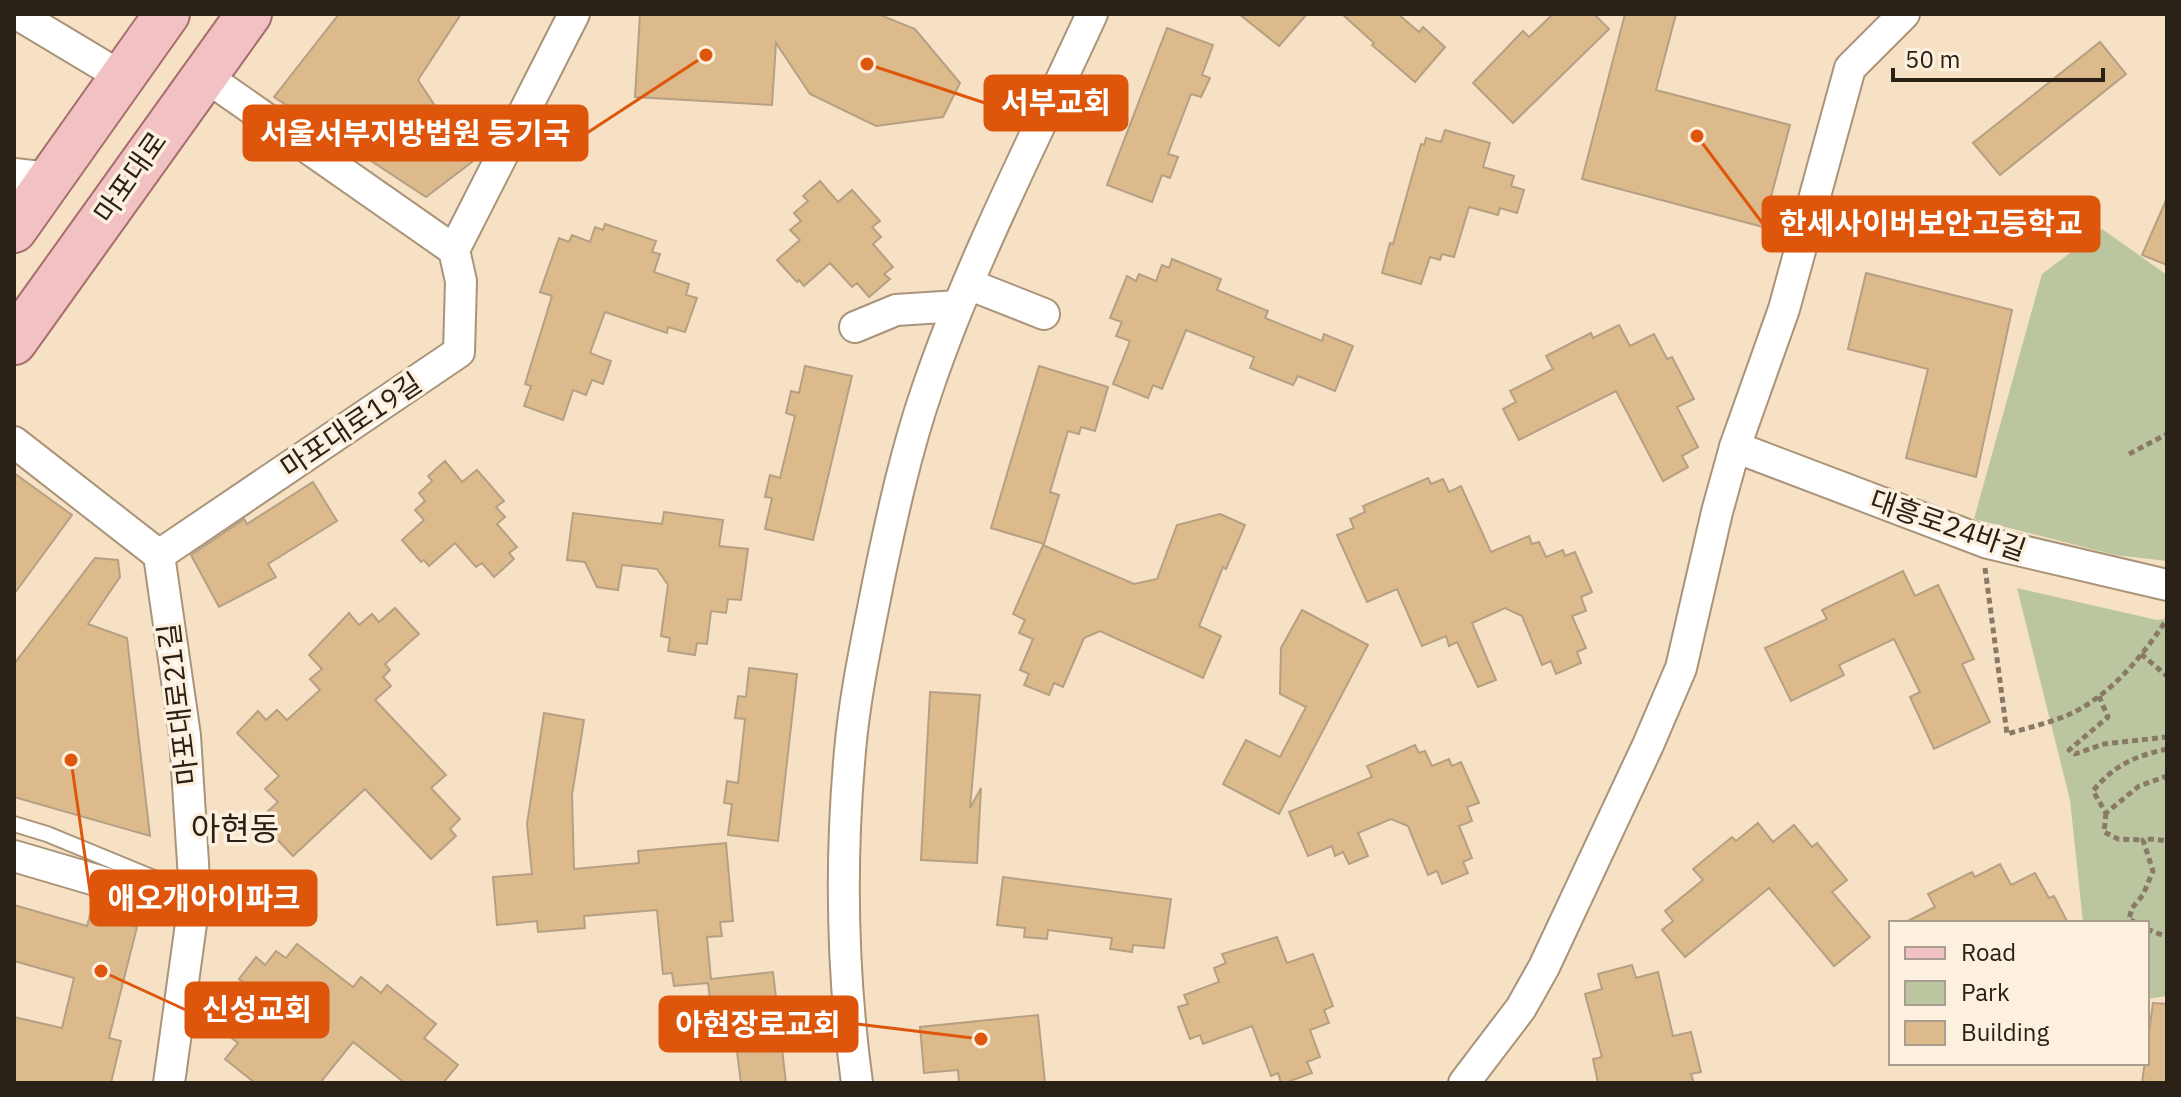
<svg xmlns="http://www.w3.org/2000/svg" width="2181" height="1097" font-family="'IBM Plex Sans','Noto Sans KR',sans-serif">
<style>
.green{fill:#bbc6a1}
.building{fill:#ddba8b;stroke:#b5a084;stroke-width:2}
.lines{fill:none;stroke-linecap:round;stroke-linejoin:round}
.service-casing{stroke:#a99479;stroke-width:18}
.minor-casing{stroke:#a99479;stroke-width:34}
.primary-casing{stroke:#a66d6d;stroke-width:48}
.path{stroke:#897a67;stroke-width:5;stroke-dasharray:6 4;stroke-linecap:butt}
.service{stroke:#fff;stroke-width:14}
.minor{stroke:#fff;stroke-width:30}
.primary{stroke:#f2c1c4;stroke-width:44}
.labels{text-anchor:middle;stroke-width:7;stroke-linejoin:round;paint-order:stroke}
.street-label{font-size:28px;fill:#292016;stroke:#fdf0de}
.quarter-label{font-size:32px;fill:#292016;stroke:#fdf0de}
.leader{fill:none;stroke:#de560c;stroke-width:3}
.callout-dot{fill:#de560c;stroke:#fdf0de;stroke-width:3}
.callout{fill:#de560c;stroke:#de560c;stroke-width:3}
.callout-label{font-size:30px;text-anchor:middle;font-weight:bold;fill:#fff}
</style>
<rect width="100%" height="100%" fill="#f7e1c4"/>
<g class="green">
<path d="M2102,229L2167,275V561L2115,555L1974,519L2042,274Z"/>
<path d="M2017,588L2157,620L2167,619V996L2147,999V923H2083L2070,800Z"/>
</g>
<g class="building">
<path d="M339,14H461L418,80L472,162L426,197L274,97Z"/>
<path d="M640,14H878L915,29L960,83L943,117L876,126L810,94L776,43L772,105L635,97Z"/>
<path d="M1239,14H1307L1279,46Z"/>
<path d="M1342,14H1398L1419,32L1423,27L1445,47L1415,82L1372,45L1374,43Z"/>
<path d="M1553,14H1594L1609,29L1513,123L1473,83L1523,31L1529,37Z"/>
<path d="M1625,14H1676L1656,90L1790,125L1763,227L1582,179Z"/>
<path d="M1167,28L1213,45L1202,75L1210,78L1201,97L1191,94L1168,154L1178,157L1170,178L1162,175L1152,202L1107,185Z"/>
<path d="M2100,42L2126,74L2000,175L1973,143Z"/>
<path d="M1445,130L1490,143L1483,167L1514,176L1511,186L1524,190L1517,213L1500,208L1498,215L1469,207L1454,257L1442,254L1440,260L1430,257L1421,284L1382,273L1390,243L1393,244L1421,144L1424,145L1426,138L1441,142Z"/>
<path d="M820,181L838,202L852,190L880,221L872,227L881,237L873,244L893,267L884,274L890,279L869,297L857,283L852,287L830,263L804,286L799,280L797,282L777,260L800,240L790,230L801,221L794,213L808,201L803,196Z"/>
<path d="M2167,198V265L2142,255Z"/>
<path d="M605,224L656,241L652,252L660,254L654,272L689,284L686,295L697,298L685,332L668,327L667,333L605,312L590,353L611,361L603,384L592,380L586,395L573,390L563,420L524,406L531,386L525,384L552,296L540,292L559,238L569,242L572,235L590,242L595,227L603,230Z"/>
<path d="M1172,259L1221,279L1217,290L1268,311L1265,318L1322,341L1324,334L1353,346L1335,391L1298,376L1293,385L1250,368L1254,357L1186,330L1162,389L1153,385L1148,398L1113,384L1130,341L1116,336L1122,322L1110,318L1127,276L1136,281L1139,274L1156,281L1162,265L1169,268Z"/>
<path d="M1866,273L2012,310L1976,477L1906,458L1928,369L1848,349Z"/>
<path d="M1619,325L1630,346L1654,334L1667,359L1672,357L1694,399L1677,407L1698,447L1682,456L1688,467L1663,481L1616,391L1519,440L1503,409L1516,402L1510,391L1553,369L1546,356L1591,333L1593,338Z"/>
<path d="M805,366L852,376L813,540L765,529L772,498L765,497L770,475L780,478L795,416L786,413L791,391L799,393Z"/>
<path d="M1039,366L1108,387L1095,431L1081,427L1079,434L1068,431L1050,492L1059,495L1044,544L991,528Z"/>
<path d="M445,461L462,482L477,470L504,501L496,507L505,517L497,524L517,547L509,553L514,559L494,577L482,563L476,567L455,543L429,566L424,560L421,562L402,540L424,520L415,510L425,501L419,493L432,481L428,476Z"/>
<path d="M14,473L72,515L14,594Z"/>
<path d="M1428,478L1431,484L1443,479L1449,492L1461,486L1491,552L1529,536L1532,544L1539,542L1546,557L1563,550L1565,556L1575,552L1592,592L1581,597L1586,611L1572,616L1586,648L1577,652L1581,663L1556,674L1551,661L1542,665L1522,616L1505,608L1472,623L1496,680L1478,687L1457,642L1449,646L1446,636L1422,646L1397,589L1367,602L1337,535L1354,528L1350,519L1365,512L1363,506Z"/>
<path d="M313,482L337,521L268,564L276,577L219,607L191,555L240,522L244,519L247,524Z"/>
<path d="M664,512L723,520L719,546L748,549L741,600L728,599L726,613L711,611L707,644L697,643L695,655L668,651L670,638L661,636L668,585L657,569L622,565L618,590L597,587L585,562L567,560L573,513L662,524Z"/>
<path d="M1220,514L1245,525L1226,569L1223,567L1199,626L1221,636L1203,678L1100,631L1084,638L1063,687L1054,683L1049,695L1024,685L1029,674L1020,670L1033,639L1019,633L1025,620L1013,614L1043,545L1134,584L1157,579L1177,525Z"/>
<path d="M95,558L118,560L120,577L88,624L127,638L150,836L14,797V664Z"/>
<path d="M1903,571L1915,596L1938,585L1974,659L1962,664L1990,722L1934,749L1910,697L1920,692L1894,639L1839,665L1844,675L1791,701L1765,648L1827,619L1822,610Z"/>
<path d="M395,608L419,634L385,664L390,670L383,677L391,686L375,700L446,775L431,788L460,819L450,829L456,836L431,859L365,789L293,856L270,832L277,825L266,813L278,802L265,789L279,776L237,733L258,711L266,720L277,710L287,720L320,690L310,679L322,669L309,655L349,613L359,625L372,614L379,622Z"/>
<path d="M1302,610L1368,645L1279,814L1223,784L1246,740L1280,757L1306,707L1280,694L1281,648Z"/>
<path d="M749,668L797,674L778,841L728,835L732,804L724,803L727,781L738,783L745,719L735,718L738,696L746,697Z"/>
<path d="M930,692L980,695L970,808L981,788L977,863L921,860Z"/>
<path d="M544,713L584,720L572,795L574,869L639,863L638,851L726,843L733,921L720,922L722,936L707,937L711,979L773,972L786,1083H741L734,1028L714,1030L708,983L674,986L672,973L663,974L657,910L584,916L585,928L538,932L537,921L497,925L493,877L532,874L527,824Z"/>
<path d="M1415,745L1419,753L1425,751L1432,766L1449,759L1452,766L1461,762L1479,803L1467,807L1472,821L1459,826L1472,858L1463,862L1468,873L1442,884L1437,871L1428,875L1408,826L1391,819L1358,833L1368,856L1349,864L1343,852L1335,856L1332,846L1308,856L1289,812L1372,777L1367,766Z"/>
<path d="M1758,823L1773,842L1794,825L1812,847L1817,843L1847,880L1832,892L1870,937L1834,966L1769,888L1685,957L1662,930L1673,921L1665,911L1703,880L1693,869L1732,837L1736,841Z"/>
<path d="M2000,864L2011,885L2035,873L2049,898L2054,896L2068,923H1904L1935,907L1928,894L1972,872L1975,877Z"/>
<path d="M1003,877L1171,899L1164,948L1133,945L1132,952L1110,949L1112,938L1048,930L1047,939L1024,937L1025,928L997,925Z"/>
<path d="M14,905L87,926L90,915L137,927L109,1038L121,1041L111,1083H14V1017L62,1028L74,978L14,961Z"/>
<path d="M1277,937L1287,963L1313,954L1333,1006L1324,1010L1329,1023L1310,1030L1320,1057L1307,1062L1312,1073L1285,1083H1281L1278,1073L1271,1076L1252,1026L1203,1044L1200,1035L1190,1039L1178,1007L1188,1004L1184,995L1219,982L1214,968L1226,963L1222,954Z"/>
<path d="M297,944L353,987L361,977L381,993L387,985L436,1024L424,1038L458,1065L443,1083H405L353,1042L320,1083H255L225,1059L238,1043L229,1036L239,1024L228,1016L251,988L239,979L256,957L265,965L276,951L286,958Z"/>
<path d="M1632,965L1636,978L1658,972L1673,1036L1691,1032L1701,1072L1691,1074L1694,1083H1598L1593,1059L1602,1057L1585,994L1602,989L1598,974Z"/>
<path d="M2153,1003L2167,1004V1083H2142Z"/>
<path d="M1038,1015L1045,1083H959L958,1070L924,1073L920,1027Z"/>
</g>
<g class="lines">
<g class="service-casing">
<path id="service" d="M14,824L47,834L195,895"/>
</g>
<g class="minor-casing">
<g id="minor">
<path d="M17,14L122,77"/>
<path d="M205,76L454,250"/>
<path d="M14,174L50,178"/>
<path d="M968,284L1044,314"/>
<path d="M855,327L896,310L958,306"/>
<path d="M14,442L159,555L185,736L195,895L169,1083"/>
<path d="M1735,447L1988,543L2167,585"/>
<path d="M159,555L459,352L461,281L454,250L574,14"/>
<path d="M14,856L194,909L292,907"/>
<path d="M857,1083C842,973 840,862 850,751C855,693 868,635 879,578C892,516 906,451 927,390C970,263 1036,136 1092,14"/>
<path d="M1464,1083L1521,1008L1544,967L1648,745L1681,668L1717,512L1735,447L1784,309L1850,68L1904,14"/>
</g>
</g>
<g class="primary-casing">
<g id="primary">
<path d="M14,230L167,14"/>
<path d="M14,342L249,14"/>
</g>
</g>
<g class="path">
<path d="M2129,454L2167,434"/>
<path d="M1985,568L2007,734C2027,728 2049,723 2068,715C2110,696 2142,657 2167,619"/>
<path d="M2141,654L2167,676"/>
<path d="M2099,696L2108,717L2069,750L2075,754L2104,744L2167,737"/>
<path d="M2167,749C2135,756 2114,765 2093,791L2106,813L2139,786L2167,776"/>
<path d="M2106,813L2104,832L2118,839L2143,840"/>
<path d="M2136,923L2129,919L2132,908L2143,895L2153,871L2143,840L2151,839L2167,841"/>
<path d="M2147,929L2167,937"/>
</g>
<use href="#service" class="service"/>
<use href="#minor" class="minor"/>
<use href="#primary" class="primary"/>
</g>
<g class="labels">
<g class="street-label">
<text transform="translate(130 177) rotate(-55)" y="10">마포대로</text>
<text transform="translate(351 425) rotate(-34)" y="10">마포대로19길</text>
<text transform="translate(1948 525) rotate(19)" y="10">대흥로24바길</text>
<text transform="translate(178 704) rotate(-97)" y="10">마포대로21길</text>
</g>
<g class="quarter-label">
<text x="235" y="840">아현동</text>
</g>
</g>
<path class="leader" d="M867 64L985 103M706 55L587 133M1697 136L1763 224M71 760L91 898M101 971L186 1010M981 1039L857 1024"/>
<g class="callout-dot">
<circle cx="867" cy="64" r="8"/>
<circle cx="706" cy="55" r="8"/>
<circle cx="1697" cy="136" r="8"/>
<circle cx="71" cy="760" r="8"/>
<circle cx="101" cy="971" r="8"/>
<circle cx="981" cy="1039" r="8"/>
</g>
<g class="callout">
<rect x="985" y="76" width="142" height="54" rx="8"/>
<rect x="244" y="106" width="343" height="54" rx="8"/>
<rect x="1763" y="197" width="336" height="54" rx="8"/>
<rect x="91" y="871" width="225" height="54" rx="8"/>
<rect x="186" y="983" width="142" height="54" rx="8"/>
<rect x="660" y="997" width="197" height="54" rx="8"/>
</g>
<g class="callout-label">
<text x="1056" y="113">서부교회</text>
<text x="415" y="144">서울서부지방법원 등기국</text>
<text x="1931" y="234">한세사이버보안고등학교</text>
<text x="204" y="909">애오개아이파크</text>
<text x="257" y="1020">신성교회</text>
<text x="758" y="1035">아현장로교회</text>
</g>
<rect width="2181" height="1097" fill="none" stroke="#292016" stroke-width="32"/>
<rect x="1889" y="921" width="260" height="144" fill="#fdf0de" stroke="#a89d8e" stroke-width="2"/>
<rect x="1905" y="947" width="40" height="12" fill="#f2c1c4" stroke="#a89d8e" stroke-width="2"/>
<text x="1961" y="961" font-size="24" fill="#292016">Road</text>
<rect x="1905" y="981" width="40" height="24" fill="#bbc6a1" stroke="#a89d8e" stroke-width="2"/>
<text x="1961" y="1001" font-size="24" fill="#292016">Park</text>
<rect x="1905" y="1021" width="40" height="24" fill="#ddba8b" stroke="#a89d8e" stroke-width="2"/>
<text x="1961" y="1041" font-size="24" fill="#292016">Building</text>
<path d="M1893 68v12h210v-12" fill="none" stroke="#292016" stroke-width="4"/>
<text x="1905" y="68" font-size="24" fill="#292016" stroke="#fdf0de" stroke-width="6" paint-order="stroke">50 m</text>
</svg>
